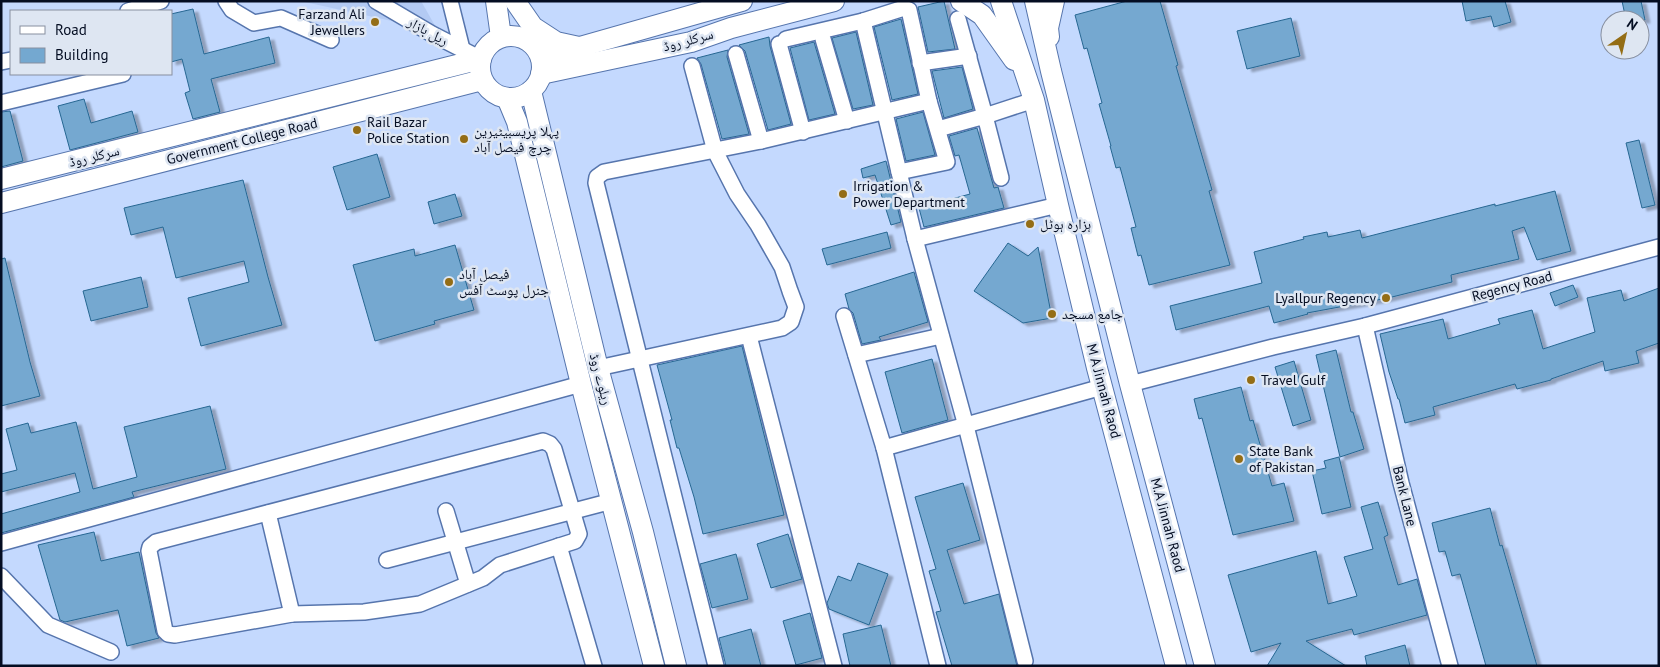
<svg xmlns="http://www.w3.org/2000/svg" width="1660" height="667" font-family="'PT Sans','Noto Naskh Arabic',sans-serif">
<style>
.built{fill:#b3caf3}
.building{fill:#74a8d0;stroke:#276792;filter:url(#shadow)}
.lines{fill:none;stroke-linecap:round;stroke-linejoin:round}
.minor-casing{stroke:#5675ad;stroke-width:18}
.major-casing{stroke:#5675ad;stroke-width:22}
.minor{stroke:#fff;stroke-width:15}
.major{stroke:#fff;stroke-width:20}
.poi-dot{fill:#946d15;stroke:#dee6f2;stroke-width:2}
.labels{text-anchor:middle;stroke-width:5;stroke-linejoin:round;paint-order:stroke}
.poi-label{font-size:14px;fill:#040d22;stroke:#dee6f2;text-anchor:start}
.street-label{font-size:14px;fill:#040d22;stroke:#dee6f2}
</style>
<defs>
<filter id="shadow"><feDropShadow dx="5" dy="3" stdDeviation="1" flood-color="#0004"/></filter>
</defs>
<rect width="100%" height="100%" fill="#c4d9fe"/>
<path class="built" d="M300,1H421L438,31Z"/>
<g class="building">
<path d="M944,1L955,49L928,52L918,7Z"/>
<path d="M1127,1H1160L1178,65L1176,66L1212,190L1209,191L1230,265L1149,285L1141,255L1138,256L1131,228L1136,227L1120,167L1116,168L1110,146H1111L1099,104L1102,103L1087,48L1084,49L1075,15Z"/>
<path d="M1462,1H1505L1511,22L1494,27L1491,16L1466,21Z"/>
<path d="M1622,1H1641L1645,20H1626Z"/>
<path d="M193,9L204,54L269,37L275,63L211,79L220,112L193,119L185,93L190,91L182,59L171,62V14Z"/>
<path d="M1291,18L1300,56L1247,69L1237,31Z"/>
<path d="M901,19L918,94L892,100L874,27Z"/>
<path d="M856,32L873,105L853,109L832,38Z"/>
<path d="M769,37L770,46L791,124L768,130L745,51L739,45Z"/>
<path d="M814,42L835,114L809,120L790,48Z"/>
<path d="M728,50L727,57L749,134L722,139L701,64L697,58Z"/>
<path d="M962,67L973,109L944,118L932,71Z"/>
<path d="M84,99L91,123L132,111L138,132L70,150L58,106Z"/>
<path d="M10,111L23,161L1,167V112Z"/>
<path d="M923,112L935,155L906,161L896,119Z"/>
<path d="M977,128L994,188L998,187L1004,208L924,227L919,208L970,194L959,155L955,156L949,136Z"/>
<path d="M1639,140L1655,205L1642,208L1626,143Z"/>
<path d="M377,154L390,197L347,210L333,167Z"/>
<path d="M886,161L901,222L891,225L875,175L863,178L861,169Z"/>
<path d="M243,180L268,277L282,325L201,346L188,298L249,282L244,261L176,278L163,227L131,235L124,208Z"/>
<path d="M1555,191L1571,251L1537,260L1524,227L1512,231L1519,259L1451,275L1452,282L1388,298L1307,313L1308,314L1274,323L1269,306L1176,330L1170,306L1262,283L1254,252L1304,239L1303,237L1327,232L1328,237L1360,230L1362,238L1495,204V206Z"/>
<path d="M455,194L462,216L434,224L428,202Z"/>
<path d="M887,232L891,248L827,265L822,249Z"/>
<path d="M1008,243L1028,256L1038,247L1052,318L1023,323L974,291Z"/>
<path d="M455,245L474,310L434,321L435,324L375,341L353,265L414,249L415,256Z"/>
<path d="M5,258L30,362L40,396L1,406V259Z"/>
<path d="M914,272L928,322L879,337L881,340L862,344L853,313L849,309L845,294Z"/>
<path d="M141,277L148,307L91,321L83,291Z"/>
<path d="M1573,285L1578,297L1555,306L1550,293Z"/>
<path d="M1659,288V343L1636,351L1639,363L1605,371L1603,361L1551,379V380L1517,389L1515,384L1433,407L1435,415L1405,423L1399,399H1398L1389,372L1380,334L1443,319L1448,339L1500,324L1498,319L1532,310L1543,349L1595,332L1587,298L1621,290L1624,301Z"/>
<path d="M742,346L784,515L703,534L694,497L679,448H677L670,420H672L657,365Z"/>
<path d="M1336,350L1351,412H1353L1364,449L1340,457L1316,355Z"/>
<path d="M932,359L948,420L902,433L885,372Z"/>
<path d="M1294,361L1311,420L1293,426L1275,367Z"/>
<path d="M1241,387L1250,421L1253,420L1272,486L1284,483L1294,521L1233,535L1202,418L1199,419L1194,399Z"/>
<path d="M210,406L226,469L132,492L134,497L1,533V514L80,492L75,473L1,492V474L17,470L6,429L28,423L31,433L76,422L93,489L137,477L124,427Z"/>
<path d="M1339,457L1351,507L1322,514L1312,471L1326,468L1324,461Z"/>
<path d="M963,483L980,540L947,550L964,604L999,594L1017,666H952L936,612L941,611L929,571L936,569L915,497Z"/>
<path d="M1378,502L1388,535L1384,537L1398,585L1417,579L1427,615L1354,635L1352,629L1306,641L1346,666H1267L1281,643L1251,652L1228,575L1316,551L1328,604L1357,596L1344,557L1373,549L1361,507Z"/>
<path d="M1490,508L1500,546L1502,545L1537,666H1486L1460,574L1452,576L1445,551L1439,552L1432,523Z"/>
<path d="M94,532L101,561L139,552L156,633L159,638L127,646L118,610L65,622L60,620L38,545Z"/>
<path d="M788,534L802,579L771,588L757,544Z"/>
<path d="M736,554L748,599L712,608L700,564Z"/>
<path d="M858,563L888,574L869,625L829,609L827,603L838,576L851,581Z"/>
<path d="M810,613L822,658L796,665L783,621Z"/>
<path d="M881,625L891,666H850L843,634Z"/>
<path d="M751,629L761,666H726L719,638Z"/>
<path d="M1405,645L1410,666H1367L1365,656Z"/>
</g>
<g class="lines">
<g class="minor-casing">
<g id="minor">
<path d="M226,1L232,10L254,23L281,18L331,40"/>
<path d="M376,1L432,34L481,59"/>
<path d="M450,1L462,49"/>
<path d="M128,11L161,1"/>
<path d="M958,19L985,116L1034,100"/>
<path d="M863,21L915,239L966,426L1025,661"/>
<path d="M823,39L847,121"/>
<path d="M779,44L803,132"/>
<path d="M736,54L761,141"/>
<path d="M1,62L11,60"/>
<path d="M920,63L969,56"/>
<path d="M1,103L123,74"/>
<path d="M938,129L985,116L1001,178"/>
<path d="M899,172L947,162L929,101"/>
<path d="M915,239L1058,205"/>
<path d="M844,316L884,448L938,666"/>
<path d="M1365,326L1401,483L1450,666"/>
<path d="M749,336L834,666"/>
<path d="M856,355L941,336"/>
<path d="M598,368L782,328L791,322L796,307L790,291L782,267L758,225L737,194L715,151L692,66"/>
<path d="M1130,384L1273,347L1365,326L1659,247"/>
<path d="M543,441L550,444L554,449L579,534L575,541L500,565L483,578L420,604L364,612L292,614L175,635L168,634L165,631L149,551L150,547L156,542Z"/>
<path d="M884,448L1102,387"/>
<path d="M446,511L468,584"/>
<path d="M268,513L292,614"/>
<path d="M1,543L581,384"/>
<path d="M559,546L594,666"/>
<path d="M387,560L612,501"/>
<path d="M1,576L48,625L111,652"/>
<path d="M716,666L596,183L597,177L604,172L761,141L929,101L909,10L904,8L863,21L786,39"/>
</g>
</g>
<g class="major-casing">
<g id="major">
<path d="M496,1L501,37"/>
<path d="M515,1L533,27L556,42L579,47"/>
<path d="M961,1L982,15L1014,60"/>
<path d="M1001,1L1034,100L1058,205L1097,368L1176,666"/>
<path d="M1035,1L1051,71L1130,384L1205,666"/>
<circle cx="511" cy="67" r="31"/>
<path d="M1049,37L1048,28L1054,1"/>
<path d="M541,58L742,1"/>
<path d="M541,74L691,42L731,28L834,1"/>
<path d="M531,91L598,368L643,532L676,666"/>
<path d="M507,98L517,122L581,384L654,666"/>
<path d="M1,179L481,59"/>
<path d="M1,203L482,80"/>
</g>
</g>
<use href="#minor" class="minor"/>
<use href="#major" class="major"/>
</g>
<g class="poi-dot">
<circle cx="375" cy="22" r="5"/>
<circle cx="357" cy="130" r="5"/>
<circle cx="464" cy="139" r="5"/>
<circle cx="843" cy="194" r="5"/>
<circle cx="1030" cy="224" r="5"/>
<circle cx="449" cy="282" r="5"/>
<circle cx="1386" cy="298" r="5"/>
<circle cx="1052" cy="314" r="5"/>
<circle cx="1251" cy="380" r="5"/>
<circle cx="1239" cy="459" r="5"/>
</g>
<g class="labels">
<g class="poi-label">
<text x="365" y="19" text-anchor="end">Farzand Ali<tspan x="365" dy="16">Jewellers</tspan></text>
<text x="367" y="127">Rail Bazar<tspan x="367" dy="16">Police Station</tspan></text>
<text x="474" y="136">پہلا پریسبیٹیرین<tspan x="474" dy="16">چرچ فیصل آباد</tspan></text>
<text x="853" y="191">Irrigation &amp;<tspan x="853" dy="16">Power Department</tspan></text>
<text x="1040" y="229">ہزارہ ہوٹل</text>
<text x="459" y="279">فیصل آباد<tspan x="459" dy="16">جنرل پوسٹ آفس</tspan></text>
<text x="1376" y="303" text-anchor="end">Lyallpur Regency</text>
<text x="1062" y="319">جامع مسجد</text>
<text x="1261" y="385">Travel Gulf</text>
<text x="1249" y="456">State Bank<tspan x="1249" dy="16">of Pakistan</tspan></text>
</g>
<g class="street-label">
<text transform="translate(428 31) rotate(29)" y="5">ریل بازار</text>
<text transform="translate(688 40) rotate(-15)" y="5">سرکلر روڈ</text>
<text transform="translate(242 141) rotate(-14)" y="5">Government College Road</text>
<text transform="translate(94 156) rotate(-14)" y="5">سرکلر روڈ</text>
<text transform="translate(1512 286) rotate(-15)" y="5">Regency Road</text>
<text transform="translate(601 379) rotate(75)" y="5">ریلوے روڈ</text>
<text transform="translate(1104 391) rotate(75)" y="5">M A Jinnah Raod</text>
<text transform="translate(1405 496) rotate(76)" y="5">Bank Lane</text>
<text transform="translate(1168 525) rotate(75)" y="5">M.A Jinnah Raod</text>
</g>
</g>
<rect width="1660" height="667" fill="none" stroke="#040d22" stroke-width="5"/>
<rect x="10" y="10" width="162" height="65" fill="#dee6f2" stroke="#878f9f"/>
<rect x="20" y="26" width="25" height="8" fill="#ffffff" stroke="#878f9f"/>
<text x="55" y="35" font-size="15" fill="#040d22">Road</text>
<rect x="20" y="48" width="25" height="15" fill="#74a8d0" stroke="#878f9f"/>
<text x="55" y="60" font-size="15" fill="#040d22">Building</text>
<g transform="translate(1625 35) rotate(34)"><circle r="24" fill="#dee6f2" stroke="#878f9f"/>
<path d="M0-4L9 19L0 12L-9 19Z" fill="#946d15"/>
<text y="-8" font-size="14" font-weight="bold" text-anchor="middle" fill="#040d22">N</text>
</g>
</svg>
